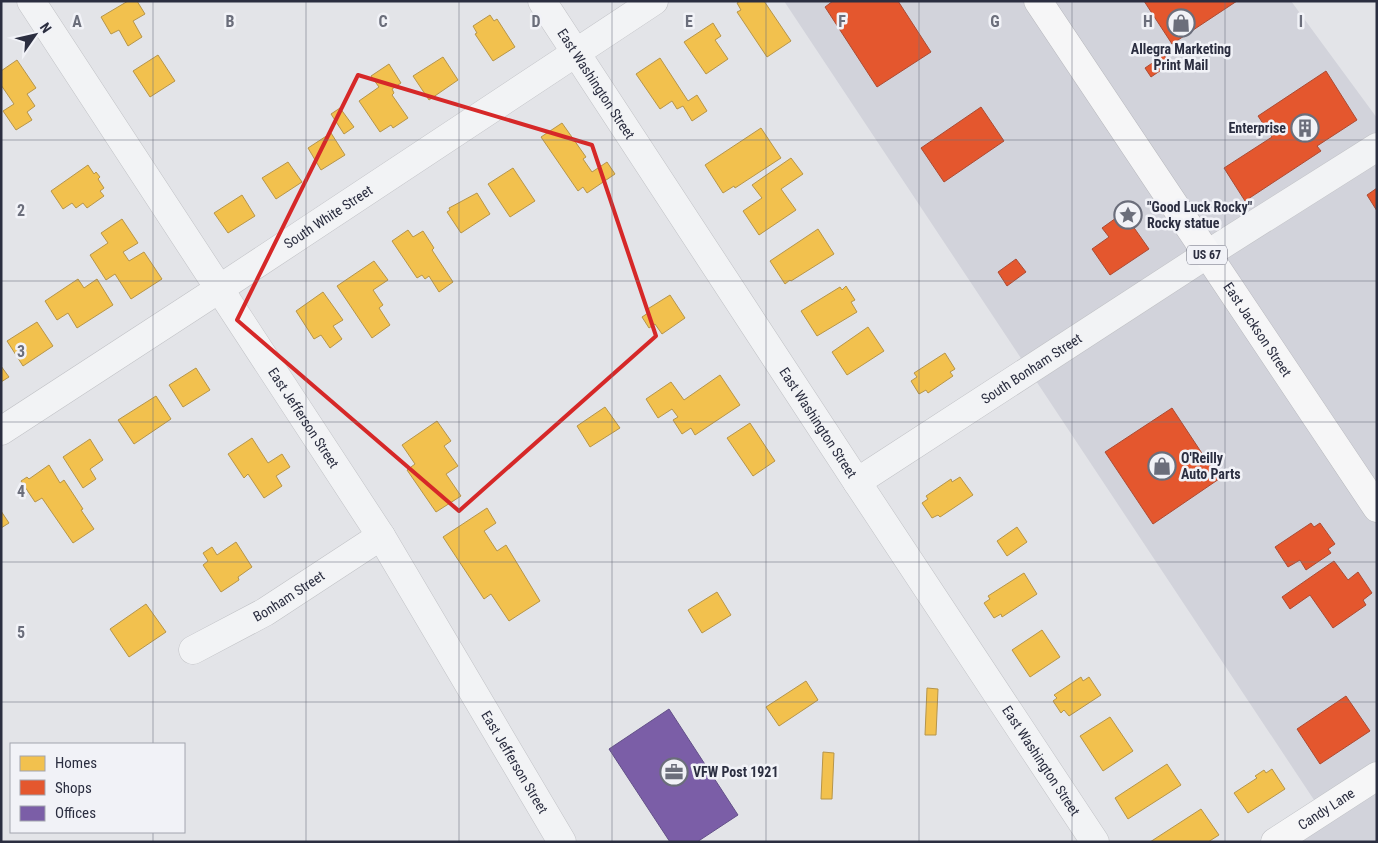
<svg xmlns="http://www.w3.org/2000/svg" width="1378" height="843" font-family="'Roboto Condensed',sans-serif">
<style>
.built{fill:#d2d3db}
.homes{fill:#f2c14e;stroke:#b6954a}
.shops{fill:#e4572e;stroke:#ac4b33}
.offices{fill:#7b5ea7;stroke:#635088}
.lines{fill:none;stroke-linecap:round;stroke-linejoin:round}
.minor-casing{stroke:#c1c2c6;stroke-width:29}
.major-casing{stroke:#bfc1c5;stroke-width:29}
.highway-casing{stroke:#b6b7bc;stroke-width:29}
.minor{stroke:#f2f3f5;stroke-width:28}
.major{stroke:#f6f6f7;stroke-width:28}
.highway{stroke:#f6f6f7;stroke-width:28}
.marked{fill:none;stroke:#d62828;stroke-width:4;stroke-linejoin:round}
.grid{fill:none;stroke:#6b6e7b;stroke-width:1;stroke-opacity:0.55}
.labels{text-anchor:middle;stroke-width:5;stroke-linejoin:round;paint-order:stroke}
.shield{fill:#f1f2f7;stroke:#666977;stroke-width:1}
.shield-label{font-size:12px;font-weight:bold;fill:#2b2e40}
.poi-label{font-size:14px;font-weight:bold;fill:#2b2e40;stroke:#f1f2f7;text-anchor:start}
.street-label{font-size:14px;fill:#2b2e40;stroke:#f1f2f7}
.grid-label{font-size:16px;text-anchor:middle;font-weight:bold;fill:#6b6e7b;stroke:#f1f2f7;stroke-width:5;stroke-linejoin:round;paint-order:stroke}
</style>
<rect width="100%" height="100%" fill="#e3e4e8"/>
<path class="built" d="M784,1H1291L1377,118V842H1275L1322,812Z"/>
<g class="homes">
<path d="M128,1H137L145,14L133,21L142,37L128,46L119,30L111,34L101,17Z"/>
<path d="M740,1H764L791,41L767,57L737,12L741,10L737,3Z"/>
<path d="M490,15L494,21L497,19L515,47L493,61L475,34L477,33L473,26Z"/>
<path d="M713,23L721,36L715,40L728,59L706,74L684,42Z"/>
<path d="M158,55L175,81L150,97L133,71Z"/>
<path d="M443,57L458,80L429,100L413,76Z"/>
<path d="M660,58L688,101L697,95L707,111L692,121L683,106L677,109L672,101L660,109L636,74Z"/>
<path d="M17,60L36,88L27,94L35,106L27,112L32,120L16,130L3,111L14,104L1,85V71Z"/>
<path d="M389,64L401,83L392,89L394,93L392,95L408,118L393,128L391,125L380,132L359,101L379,87L371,76Z"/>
<path d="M340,108L354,127L344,134L331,114Z"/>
<path d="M562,123L586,157L583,159L592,172L607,162L615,174L587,193L583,187L578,191L541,137Z"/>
<path d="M761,128L781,158L735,188L734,186L723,193L705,165Z"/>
<path d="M331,133L345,155L321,170L308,148Z"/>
<path d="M791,158L803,174L781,189L796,210L759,235L743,211L762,198L752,185Z"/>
<path d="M288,162L302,182L276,199L262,178Z"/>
<path d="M88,165L94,174L96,172L100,177L98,179L104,188L100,191L104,196L87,208L83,203L76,208L72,203L63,209L51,191Z"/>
<path d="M513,168L535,201L510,217L488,184Z"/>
<path d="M477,193L490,214L461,233L447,212L450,210L449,208Z"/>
<path d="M242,195L255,216L228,233L214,213Z"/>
<path d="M122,219L138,243L123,252L129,261L144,252L162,279L131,299L115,274L106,280L90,255L108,243L101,233Z"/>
<path d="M818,229L834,254L791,281L790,280L785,284L770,261Z"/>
<path d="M408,230L413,237L423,231L434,248L432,250L453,282L439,292L429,276L425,279L422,275L417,278L392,241Z"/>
<path d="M374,261L388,280L373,290L383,305L379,308L390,325L372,338L337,286Z"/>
<path d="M78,279L84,288L97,279L113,305L77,328L68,313L57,320L45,301Z"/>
<path d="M846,286L855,300L851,302L857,312L817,336L801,311L840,287L842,290Z"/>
<path d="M323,292L343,320L333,326L342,339L330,348L321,335L314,339L296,311Z"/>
<path d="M670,295L685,318L662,334L655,324L649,328L642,317L648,313L646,310Z"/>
<path d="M37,322L53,346L23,366L7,341Z"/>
<path d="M868,327L884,351L847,375L832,352Z"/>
<path d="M945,353L955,369L950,372L953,376L928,393L926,390L919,394L911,381L917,377L914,373Z"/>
<path d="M1,366L9,377L1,382Z"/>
<path d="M196,368L210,390L183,407L169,385Z"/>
<path d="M720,375L740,405L695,435L691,428L682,434L673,420L678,417L672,409L658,418L646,399L671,382L684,400Z"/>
<path d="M156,396L171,419L134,444L118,420Z"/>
<path d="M605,407L620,428L590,447L577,426Z"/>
<path d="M437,421L451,441L444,446L458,466L446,474L461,496L436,512L407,470L415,464L402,445Z"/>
<path d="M750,423L775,461L753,476L727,438Z"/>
<path d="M252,438L268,463L282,454L290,467L276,476L282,486L264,498L248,474L244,478L228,454Z"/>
<path d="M90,439L103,460L90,469L96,479L83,488L63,457Z"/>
<path d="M49,465L60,483L64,480L83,509L81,510L94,529L73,543L42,498L35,502L21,481L27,477L29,479Z"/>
<path d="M960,477L973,495L940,517L938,515L932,518L922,503L928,499L926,496L951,479L952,482Z"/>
<path d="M487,508L496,523L484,531L497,551L506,545L540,601L509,621L491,594L484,599L443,537Z"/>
<path d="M1,511L9,523L1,528Z"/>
<path d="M1017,527L1027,542L1007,556L997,541Z"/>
<path d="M236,542L252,567L238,577L239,580L221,592L203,565L208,561L203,553L212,547L217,555Z"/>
<path d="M1024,573L1037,594L1002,617L1001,614L994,618L984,603L990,599L988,596Z"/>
<path d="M717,592L731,615L702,633L688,610Z"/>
<path d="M146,604L166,632L129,657L110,629Z"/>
<path d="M1042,630L1060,657L1030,677L1012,650Z"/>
<path d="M1081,677L1083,681L1089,677L1101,695L1069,716L1064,710L1061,713L1053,701L1057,698L1054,695Z"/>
<path d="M806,681L818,700L779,726L766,707Z"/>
<path d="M927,688L938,689L936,735H925Z"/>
<path d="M1110,717L1133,751L1103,771L1080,736Z"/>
<path d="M823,752L834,753L832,799H821Z"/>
<path d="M1167,764L1181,785L1128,819L1115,798Z"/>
<path d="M1272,769L1285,789L1248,813L1234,793L1257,778L1255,776L1264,770L1266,773Z"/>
<path d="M1201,809L1219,835L1208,842H1150Z"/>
</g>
<g class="shops">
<path d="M833,1H898L931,52L877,87L825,7Z"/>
<path d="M1144,1H1237L1172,44Z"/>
<path d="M1164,55L1170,64L1151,77L1145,68Z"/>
<path d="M1326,71L1357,120L1317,146L1321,151L1245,201L1224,168L1272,137L1258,116Z"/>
<path d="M981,107L1004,141L944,182L921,148Z"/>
<path d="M1377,188V211L1367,195Z"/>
<path d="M1116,218L1122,227L1130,222L1149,249L1110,275L1092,249L1109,237L1102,228Z"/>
<path d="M1016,259L1026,272L1007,286L998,272Z"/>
<path d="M1172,408L1219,479L1153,524L1105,452Z"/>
<path d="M1311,523L1314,527L1320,523L1335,544L1328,549L1331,553L1306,570L1300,560L1288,567L1275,547Z"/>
<path d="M1334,561L1348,580L1358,572L1372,593L1363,600L1366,605L1333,628L1310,595L1290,609L1282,597Z"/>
<path d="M1346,696L1370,731L1320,764L1297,729Z"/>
</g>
<path class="offices" d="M669,709L738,815L697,842H670L609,749Z"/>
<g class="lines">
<g class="minor-casing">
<g id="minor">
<path id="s1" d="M31,1L381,536L562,842"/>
<path id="s2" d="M542,1L857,482L1095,842"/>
<path id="s3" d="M1,431L219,289L654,1"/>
<path id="s4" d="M857,482L1206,255L1377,147"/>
<path id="s5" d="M193,650L265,612L381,536"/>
</g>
</g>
<g class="major-casing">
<g id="major">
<path id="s6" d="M1275,842L1377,776"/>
</g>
</g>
<g class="highway-casing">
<g id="highway">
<path id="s7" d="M1038,1L1377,508"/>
</g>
</g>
<use href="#minor" class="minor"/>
<use href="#major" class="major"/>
<use href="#highway" class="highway"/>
</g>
<path class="marked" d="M358,75L592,145L656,336L459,511L237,320Z"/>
<path class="grid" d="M153,1V744M306,1V842M459,1V842M612,1V842M766,1V842M919,1V842M1072,1V842M1225,1V842M1,140H1377M1,281H1377M1,422H1377M1,562H1377M1,702H1377M153,832V842"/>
<defs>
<g id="shop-ring" transform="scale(1.4375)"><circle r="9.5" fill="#f1f2f7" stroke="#6b6e7b" stroke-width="1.5"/><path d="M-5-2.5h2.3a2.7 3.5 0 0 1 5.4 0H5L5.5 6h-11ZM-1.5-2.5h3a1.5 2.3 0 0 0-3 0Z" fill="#6b6e7b"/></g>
<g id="building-ring" transform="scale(1.4375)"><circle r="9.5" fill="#f1f2f7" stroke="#6b6e7b" stroke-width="1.5"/><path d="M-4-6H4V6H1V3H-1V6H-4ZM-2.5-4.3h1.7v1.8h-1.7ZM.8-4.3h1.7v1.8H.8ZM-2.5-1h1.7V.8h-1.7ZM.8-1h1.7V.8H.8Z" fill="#6b6e7b"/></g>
<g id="sight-ring" transform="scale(1.4375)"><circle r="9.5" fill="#f1f2f7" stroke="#6b6e7b" stroke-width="1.5"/><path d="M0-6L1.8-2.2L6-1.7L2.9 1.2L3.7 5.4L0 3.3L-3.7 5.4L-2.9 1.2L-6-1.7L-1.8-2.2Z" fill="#6b6e7b"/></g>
<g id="office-ring" transform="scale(1.4375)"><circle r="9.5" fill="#f1f2f7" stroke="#6b6e7b" stroke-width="1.5"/><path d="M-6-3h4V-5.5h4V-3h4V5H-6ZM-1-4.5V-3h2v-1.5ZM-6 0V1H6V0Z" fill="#6b6e7b"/></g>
</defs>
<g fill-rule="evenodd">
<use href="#shop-ring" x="1181" y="23"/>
<use href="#building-ring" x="1305" y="128"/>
<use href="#sight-ring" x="1128" y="215"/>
<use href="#shop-ring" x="1162" y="466"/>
<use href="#office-ring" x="674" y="772"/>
</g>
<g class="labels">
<rect class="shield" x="1187" y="245.5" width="40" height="19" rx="4"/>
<g class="shield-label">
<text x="1207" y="259">US 67</text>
</g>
<g class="poi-label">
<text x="1181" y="54" text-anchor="middle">Allegra Marketing<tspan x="1181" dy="16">Print Mail</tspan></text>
<text x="1286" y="133" text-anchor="end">Enterprise</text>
<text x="1147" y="212">"Good Luck Rocky"<tspan x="1147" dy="16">Rocky statue</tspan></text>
<text x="1181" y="463">O'Reilly<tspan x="1181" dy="16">Auto Parts</tspan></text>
<text x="693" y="777">VFW Post 1921</text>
</g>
<g class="street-label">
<text dy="5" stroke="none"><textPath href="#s2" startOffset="99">East Washington Street</textPath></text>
<text dy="5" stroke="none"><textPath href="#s3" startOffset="391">South White Street</textPath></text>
<text dy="5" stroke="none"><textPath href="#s7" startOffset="395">East Jackson Street</textPath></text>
<text dy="5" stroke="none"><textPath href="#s4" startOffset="208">South Bonham Street</textPath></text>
<text dy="5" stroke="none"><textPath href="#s1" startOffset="498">East Jefferson Street</textPath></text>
<text dy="5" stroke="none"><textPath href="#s2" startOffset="504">East Washington Street</textPath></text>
<text dy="5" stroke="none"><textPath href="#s5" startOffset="110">Bonham Street</textPath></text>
<text dy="5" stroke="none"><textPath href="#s2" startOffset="909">East Washington Street</textPath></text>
<text dy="5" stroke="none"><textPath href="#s1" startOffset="902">East Jefferson Street</textPath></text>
<text dy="5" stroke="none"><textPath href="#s6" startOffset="61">Candy Lane</textPath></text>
</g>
</g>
<g class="grid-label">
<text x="77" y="27">A</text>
<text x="230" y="27">B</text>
<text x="383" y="27">C</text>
<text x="536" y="27">D</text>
<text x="689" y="27">E</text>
<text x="842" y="27">F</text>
<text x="995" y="27">G</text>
<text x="1148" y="27">H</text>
<text x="1301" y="27">I</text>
<text x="21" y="216">2</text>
<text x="21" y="357">3</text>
<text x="21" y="497">4</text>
<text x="21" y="638">5</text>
</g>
<rect width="1378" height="843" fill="none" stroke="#2b2e40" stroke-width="5"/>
<rect x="10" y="743" width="175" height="90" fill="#f1f2f7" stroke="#a2a4ae"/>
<rect x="20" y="756" width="25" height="15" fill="#f2c14e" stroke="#a2a4ae"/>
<text x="55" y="768" font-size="15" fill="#2b2e40">Homes</text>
<rect x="20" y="780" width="25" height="15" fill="#e4572e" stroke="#a2a4ae"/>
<text x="55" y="793" font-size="15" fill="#2b2e40">Shops</text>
<rect x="20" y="806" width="25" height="15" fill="#7b5ea7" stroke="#a2a4ae"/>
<text x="55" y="818" font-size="15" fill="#2b2e40">Offices</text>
<g transform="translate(35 35) rotate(56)" stroke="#f1f2f7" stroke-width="4" paint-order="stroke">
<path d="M0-4L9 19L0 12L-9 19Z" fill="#2b2e40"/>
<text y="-8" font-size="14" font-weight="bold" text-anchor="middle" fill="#2b2e40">N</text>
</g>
</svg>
